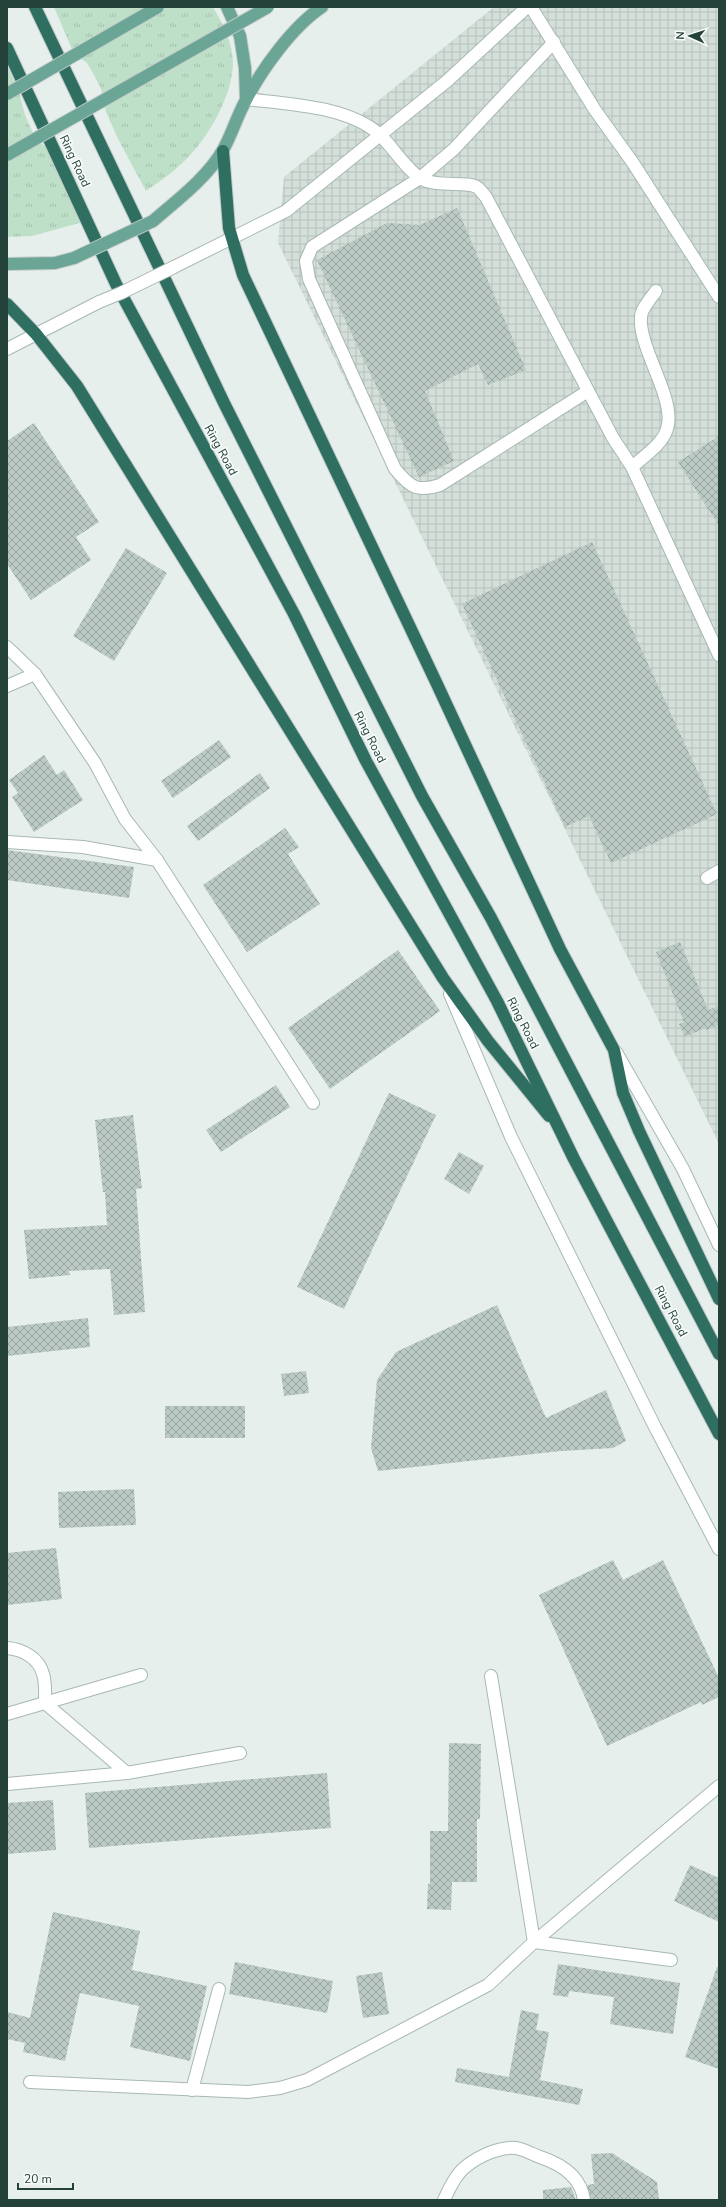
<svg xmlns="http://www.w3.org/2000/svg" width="726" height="2207" font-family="'Nunito Sans',sans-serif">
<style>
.industrial{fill:url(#industrial-grid)}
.grass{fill:url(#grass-tufts)}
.building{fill:url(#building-cross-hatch)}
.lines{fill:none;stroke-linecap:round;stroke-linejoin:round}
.minor-casing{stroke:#a8b8b2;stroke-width:14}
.major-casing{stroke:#c2cac8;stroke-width:14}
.highway-casing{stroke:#c2cac8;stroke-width:14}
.minor{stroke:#fff;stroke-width:12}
.major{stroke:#6aa596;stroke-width:12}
.highway{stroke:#2f6f62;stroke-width:12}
.minor-bridge-casing{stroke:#a8b8b2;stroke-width:14;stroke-linecap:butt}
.major-bridge-casing{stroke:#c2cac8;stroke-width:14;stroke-linecap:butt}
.minor-bridge{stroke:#fff;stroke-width:12}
.major-bridge{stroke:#6aa596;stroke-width:12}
.labels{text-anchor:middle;stroke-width:3.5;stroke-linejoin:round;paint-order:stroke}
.street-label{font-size:12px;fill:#24423a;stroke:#f7fbf9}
</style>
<defs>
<pattern id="industrial-grid" width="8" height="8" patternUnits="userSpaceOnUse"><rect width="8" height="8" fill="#d4dfda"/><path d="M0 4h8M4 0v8" fill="none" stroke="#b6c1bc"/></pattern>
<pattern id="grass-tufts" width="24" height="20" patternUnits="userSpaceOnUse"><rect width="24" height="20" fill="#bfe0c8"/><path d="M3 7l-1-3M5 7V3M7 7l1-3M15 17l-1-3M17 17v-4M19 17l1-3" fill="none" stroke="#a4c1ad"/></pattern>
<pattern id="building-cross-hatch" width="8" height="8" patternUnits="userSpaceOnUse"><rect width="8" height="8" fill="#bbcac4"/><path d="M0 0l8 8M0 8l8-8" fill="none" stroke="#98a6a0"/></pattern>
</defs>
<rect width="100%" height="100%" fill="#e6efeb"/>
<path class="industrial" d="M494,7H719V1144L278,243L284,177Z"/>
<g class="grass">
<path d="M54,7H213C223,24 233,43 233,64C232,98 205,144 180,165C170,175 157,183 146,191L118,139L106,112L101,89L93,73L87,63L74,54Z"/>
<path d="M7,65L19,92L25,115L32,131L38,142L52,150L83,222L32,236L7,237Z"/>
</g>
<g class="building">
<path d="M457,208L526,370L488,385L478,364L425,391L454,461L419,477L317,260L387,223L420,225Z"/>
<path d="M34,423L99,522L76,537L91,560L31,600L7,564V441Z"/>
<path d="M719,436V526L678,462Z"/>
<path d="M592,542L717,814L611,863L589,816L565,827L462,604Z"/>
<path d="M126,548L167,573L114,661L73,636Z"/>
<path d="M219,740L231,757L173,798L161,781Z"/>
<path d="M44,755L57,775L64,770L83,800L34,832L12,797L18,793L9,780Z"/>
<path d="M260,773L270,788L198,841L187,826Z"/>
<path d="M285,828L299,847L288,854L320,904L247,952L203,885Z"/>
<path d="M7,850L134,867L129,898L7,880Z"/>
<path d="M680,942L708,1010L719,1006V1025L706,1030L705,1028L685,1037L679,1024L684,1022L656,952Z"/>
<path d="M398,950L440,1011L330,1089L288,1028Z"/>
<path d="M276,1085L290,1107L221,1152L206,1130Z"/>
<path d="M389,1093L436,1115L344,1309L297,1287Z"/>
<path d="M133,1115L142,1188L136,1189L145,1312L114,1315L110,1269L69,1271L70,1275L29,1279L24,1230L107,1225L105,1192H103L95,1120Z"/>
<path d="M459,1152L484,1166L469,1194L444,1179Z"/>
<path d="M497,1305L546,1418L606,1390L626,1441L613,1448L561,1451L378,1471L371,1448L377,1380L396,1352Z"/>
<path d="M88,1318L90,1347L7,1356V1327Z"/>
<path d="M306,1371L309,1393L284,1396L281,1374Z"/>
<rect x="165" y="1406" width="80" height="32"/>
<path d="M134,1489L136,1525L59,1528L58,1492Z"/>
<path d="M56,1548L62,1599L7,1605V1553Z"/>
<path d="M613,1560L623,1580L663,1560L719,1678V1697L702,1705L701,1702L607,1746L539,1595Z"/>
<path d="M449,1743L481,1744L480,1819H477V1882H452L451,1910L427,1909L428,1884H430V1831H448Z"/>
<path d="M327,1773L331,1828L89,1848L85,1793Z"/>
<path d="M53,1800L56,1850L7,1854V1803Z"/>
<path d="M690,1865L719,1878V1922L674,1901Z"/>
<path d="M53,1912L140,1931L132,1970L207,1986L190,2061L130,2047L139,2006L80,1993L65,2061L23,2052L25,2043L7,2039V2012L30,2018Z"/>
<path d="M235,1962L333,1981L327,2013L229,1994Z"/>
<path d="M558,1964L680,1983L673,2034L610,2024L614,1997L569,1991L568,1997L553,1995Z"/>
<path d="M717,1967H719V2069L685,2057Z"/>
<path d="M382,1972L389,2014L363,2018L356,1976Z"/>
<path d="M521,2010L539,2014L536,2030L549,2032L540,2080L583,2089L579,2105L455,2082L457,2068L509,2077Z"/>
<path d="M612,2153L657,2182L659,2200H591L587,2185L594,2184L591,2154Z"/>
<path d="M571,2187L576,2200H543V2190Z"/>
</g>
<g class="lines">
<g class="minor-casing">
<g id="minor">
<path d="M531,7L595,110L633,163L719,297"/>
<path d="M554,42L454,149L420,178L312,247L306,261L309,279L395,469C411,488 417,492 440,485L588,391"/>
<path d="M246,99C287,104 349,106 380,135C392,146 409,173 422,179C438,188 469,180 478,188C481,190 483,194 486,197L613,438L632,467L719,655"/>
<path d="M174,267L286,211L447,81L527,7"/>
<path d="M7,349L99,302"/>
<path d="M632,467C644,456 662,445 667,429C677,400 638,348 641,317C641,309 651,298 656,291"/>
<path d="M7,647L35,674L95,763L125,819L157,860L313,1103"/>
<path d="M7,686L35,674"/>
<path d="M7,842L83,847L157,860"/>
<path d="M707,878L719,871"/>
<path d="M450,994L511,1137L655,1427L719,1549"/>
<path d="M616,1052L683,1169L719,1245"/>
<path d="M7,1648C22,1649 39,1658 43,1674C46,1683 45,1694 45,1703L127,1773"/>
<path d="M491,1676L534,1942"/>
<path d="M7,1714L141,1675"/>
<path d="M7,1784L127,1773L240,1753"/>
<path d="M534,1942L671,1960"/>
<path d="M30,2082L248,2092L280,2088L307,2080L488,1985L534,1942L719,1786"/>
<path d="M192,2090L219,1989"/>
<path d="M444,2200C448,2191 456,2175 464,2168C477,2157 502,2144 520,2149C527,2151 534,2155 540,2157C561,2164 581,2177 584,2200"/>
</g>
</g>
<g class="major-casing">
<g id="major">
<path d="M227,7L240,36L245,68L246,99"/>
<path d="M153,221C176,201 208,177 223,150C232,134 237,116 246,100C262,69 293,26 322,7"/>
<path d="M7,264L55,263L74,258"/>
</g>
</g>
<g class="highway-casing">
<g id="highway">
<path d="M35,7L224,403L422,796L491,918L719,1354"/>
<path d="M7,48L116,284L294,614L366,761L497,1001L574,1159L719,1434"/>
<path d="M223,151L229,228L243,275L436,682L560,949L614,1050L623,1093L639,1131L719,1299"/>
<path d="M7,304L36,334L77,386L443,978L488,1041L549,1116"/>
</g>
</g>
<use href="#minor" class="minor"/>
<use href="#major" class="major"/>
<use href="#highway" class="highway"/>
<g class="minor-bridge-casing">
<path id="minor-bridge" d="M99,302L121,293L174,267"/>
</g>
<g class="major-bridge-casing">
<g id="major-bridge">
<path d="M7,94L158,7"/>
<path d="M7,155L268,7"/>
<path d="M74,258L153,221"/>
</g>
</g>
<use href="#minor-bridge" class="minor-bridge"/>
<use href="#major-bridge" class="major-bridge"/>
</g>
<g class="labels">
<g class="street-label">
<text transform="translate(75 161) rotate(65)" y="4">Ring Road</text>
<text transform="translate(221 450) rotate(61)" y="4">Ring Road</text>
<text transform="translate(370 737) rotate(63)" y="4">Ring Road</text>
<text transform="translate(523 1023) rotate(63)" y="4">Ring Road</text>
<text transform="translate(671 1311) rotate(62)" y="4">Ring Road</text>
</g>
</g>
<rect width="726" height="2207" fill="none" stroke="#24423a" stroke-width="16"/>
<g transform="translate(690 36) rotate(273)" stroke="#f7fbf9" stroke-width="3" paint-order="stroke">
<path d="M0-3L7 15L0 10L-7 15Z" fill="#24423a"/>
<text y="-6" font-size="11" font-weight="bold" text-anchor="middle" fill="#24423a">N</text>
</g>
<path d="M18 2183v6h55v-6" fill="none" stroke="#24423a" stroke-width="2"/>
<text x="24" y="2183" font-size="12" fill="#24423a" stroke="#f7fbf9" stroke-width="3" paint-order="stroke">20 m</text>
</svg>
